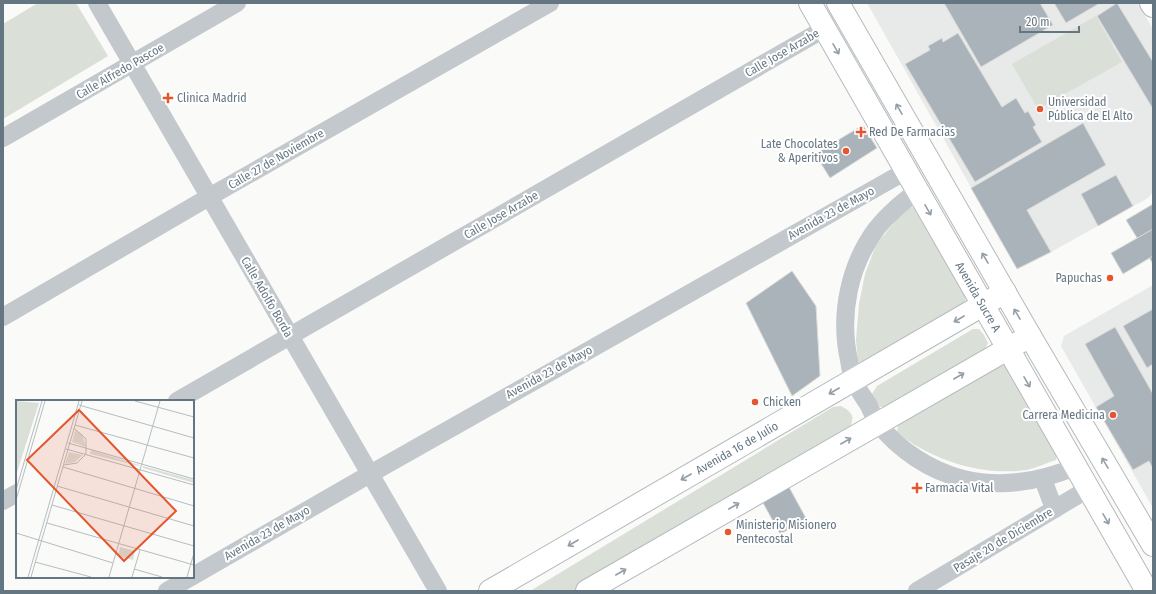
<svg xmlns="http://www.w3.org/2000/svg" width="1156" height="594" font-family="'Fira Sans Condensed',sans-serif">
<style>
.built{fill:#e8e9e9}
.green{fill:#dadfd7}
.building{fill:#aab3b9;stroke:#dcdcda}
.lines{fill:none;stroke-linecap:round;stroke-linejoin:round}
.secondary-casing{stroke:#b3babf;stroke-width:24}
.primary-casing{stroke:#b5babe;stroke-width:24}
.street{stroke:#c3c8cc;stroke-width:18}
.secondary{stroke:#fff;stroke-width:22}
.primary{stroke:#fff;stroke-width:22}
.oneway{stroke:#939fa8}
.poi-dot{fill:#e4572e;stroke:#fff;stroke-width:1.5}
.labels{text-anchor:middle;stroke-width:4;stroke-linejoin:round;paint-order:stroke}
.street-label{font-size:12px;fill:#657683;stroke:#fff}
.poi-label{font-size:12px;fill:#657683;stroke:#fff;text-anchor:start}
.inset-road{fill:none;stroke:#b5bdc2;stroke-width:1}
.view{fill:#e4572e;fill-opacity:0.15;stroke:#e4572e;stroke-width:2}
.inset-edge{fill:none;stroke:#657683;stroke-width:2}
</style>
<rect width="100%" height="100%" fill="#fafaf8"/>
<g class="built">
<path d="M867,3H1138L1153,29V192L1148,198L1051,252L1017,269Z"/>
<path d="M1153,285V508L1061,346L1064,336Z"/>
</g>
<g class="green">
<path d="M38,3H76L108,56L3,119V24Z"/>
<path d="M1096,16L1122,62L1038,109L1012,64Z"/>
<path d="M913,207L966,297L964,305L865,365L858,362L856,340L859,304L865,274L876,245L905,209Z"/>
<path d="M973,329H979L984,335L988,343L985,349L889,406L881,407L874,402L872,394L877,386Z"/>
<path d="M998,365L1006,366L1057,453L1056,460C1046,463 1036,468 1027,470C980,476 935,461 897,433L898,424Z"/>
<path d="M841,406C855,413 855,420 847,432L583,591H530L833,407Z"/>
</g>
<g class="building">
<path d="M944,3H1040L1053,25L981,67Z"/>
<path d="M1054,3H1100L1066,23Z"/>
<path d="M1117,3L1153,62V109L1097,16Z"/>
<path d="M958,33L1002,107L1016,98L1025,113L1028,111L1036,125L1033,127L1042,142L975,182L905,64L930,50L928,46L942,38L943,42Z"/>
<path d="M1083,123L1106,165L1027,210L1051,252L1017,269L971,188Z"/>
<path d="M863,125L877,148L830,178L815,154Z"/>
<path d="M1116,175L1133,206L1098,226L1081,194Z"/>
<path d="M1153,204V264L1126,220Z"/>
<path d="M1153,229V256L1123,274L1111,253Z"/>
<path d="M792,271L816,306L820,376L792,396L746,303Z"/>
<path d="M1153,309V364L1147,368L1123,326Z"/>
<path d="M1115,327L1153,394V469L1149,461L1133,470L1096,407L1114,396L1085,344Z"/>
<path d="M789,487L807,520L780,534L762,501Z"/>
</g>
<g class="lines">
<g class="secondary-casing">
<g id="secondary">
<path d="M1151,3L1153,6"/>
<path d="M490,591L1005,292"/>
<path d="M587,591L1030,336"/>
</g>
</g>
<g class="primary-casing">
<g id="primary">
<path d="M810,3L1147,591"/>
<path d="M838,3L1030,336L1153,545"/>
</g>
</g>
<g class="street">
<path d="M97,3L438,591"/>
<path d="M3,138L237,3"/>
<path d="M917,191C903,202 889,213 877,228C849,265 839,315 849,360C850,367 851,374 854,381C858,389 863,397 868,404C871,410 874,417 878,423C898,450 931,471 963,479C1002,488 1039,482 1075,467"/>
<path d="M3,317L209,197L550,3"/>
<path d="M177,401L824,29"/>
<path d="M1043,479L1050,498L1055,509"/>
<path d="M3,501L17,493"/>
<path d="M193,576L370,474L906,171"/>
<path d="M167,591L191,577"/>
<path d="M917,591L1088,489"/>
</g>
<use href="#secondary" class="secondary"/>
<use href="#primary" class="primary"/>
</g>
<defs><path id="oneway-shaft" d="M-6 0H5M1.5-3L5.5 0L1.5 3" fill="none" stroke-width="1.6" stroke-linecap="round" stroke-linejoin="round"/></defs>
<g class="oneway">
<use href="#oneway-shaft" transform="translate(836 49) rotate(60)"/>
<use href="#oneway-shaft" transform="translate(899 109) rotate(-120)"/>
<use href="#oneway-shaft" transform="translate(928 210) rotate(60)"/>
<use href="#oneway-shaft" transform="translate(985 258) rotate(-120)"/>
<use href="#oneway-shaft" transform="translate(1017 314) rotate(-120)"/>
<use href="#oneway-shaft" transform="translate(959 319) rotate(150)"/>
<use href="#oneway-shaft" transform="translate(959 376) rotate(-30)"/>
<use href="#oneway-shaft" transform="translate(1027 382) rotate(60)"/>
<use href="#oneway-shaft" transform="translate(834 391) rotate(150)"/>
<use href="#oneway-shaft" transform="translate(846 441) rotate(-30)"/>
<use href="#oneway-shaft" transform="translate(1105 463) rotate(-120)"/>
<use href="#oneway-shaft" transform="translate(686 477) rotate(150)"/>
<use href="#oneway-shaft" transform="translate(734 506) rotate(-30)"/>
<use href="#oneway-shaft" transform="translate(1106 519) rotate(60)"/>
<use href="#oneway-shaft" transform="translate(573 543) rotate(150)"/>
<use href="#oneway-shaft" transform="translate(621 572) rotate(-30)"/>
</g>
<g class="poi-dot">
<path d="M166 92h4v4h4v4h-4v4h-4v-4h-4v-4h4z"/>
<circle cx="1040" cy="109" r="4"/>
<path d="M859 126h4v4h4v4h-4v4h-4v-4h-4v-4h4z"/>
<circle cx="846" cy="151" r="4"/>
<circle cx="1110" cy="278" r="4"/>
<circle cx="755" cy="402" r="4"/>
<circle cx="1113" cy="415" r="4"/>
<path d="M915 482h4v4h4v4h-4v4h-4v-4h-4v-4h4z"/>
<circle cx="728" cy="532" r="4"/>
</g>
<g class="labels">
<g class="street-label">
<text transform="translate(782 53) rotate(-30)" y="4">Calle Jose Arzabe</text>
<text transform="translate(120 71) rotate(-30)" y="4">Calle Alfredo Pascoe</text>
<text transform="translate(276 159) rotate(-30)" y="4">Calle 27 de Noviembre</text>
<text transform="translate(831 213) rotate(-29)" y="4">Avenida 23 de Mayo</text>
<text transform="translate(501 215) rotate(-30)" y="4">Calle Jose Arzabe</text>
<text transform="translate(267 297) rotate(60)" y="4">Calle Adolfo Borda</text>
<text transform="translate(978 297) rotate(60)" y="4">Avenida Sucre A</text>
<text transform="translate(549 372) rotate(-29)" y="4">Avenida 23 de Mayo</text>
<text transform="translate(737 448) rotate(-30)" y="4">Avenida 16 de Julio</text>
<text transform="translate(267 533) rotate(-30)" y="4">Avenida 23 de Mayo</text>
<text transform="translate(1003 540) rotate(-31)" y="4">Pasaje 20 de Diciembre</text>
</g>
<g class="poi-label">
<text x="177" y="102">Clinica Madrid</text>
<text x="1048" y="106">Universidad<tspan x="1048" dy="14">Pública de El Alto</tspan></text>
<text x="869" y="136">Red De Farmacias</text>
<text x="838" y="148" text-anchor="end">Late Chocolates<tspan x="838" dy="14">&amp; Aperitivos</tspan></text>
<text x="1102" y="282" text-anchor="end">Papuchas</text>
<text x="763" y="406">Chicken</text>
<text x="1105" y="419" text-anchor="end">Carrera Medicina</text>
<text x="925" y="492">Farmacia Vital</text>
<text x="736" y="529">Ministerio Misionero<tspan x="736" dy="14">Pentecostal</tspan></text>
</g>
</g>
<g transform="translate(16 400)">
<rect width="178" height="178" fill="#fafaf8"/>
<path d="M0,1L23,3L1,72L0,71ZM59,30L66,34L70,47L56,42ZM75,50L123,65V66L74,54ZM53,52L67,55L59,62L49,64ZM127,66L178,80V83L127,68ZM104,147L119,151L117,160L102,156Z" fill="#dadfd7"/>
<path class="inset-road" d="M119,1L178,17M63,5L178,38M59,25L178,58M52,43L178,79M50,49L178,85M48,65L61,63L70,54V39L58,28M47,67L178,106M41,86L178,126M0,90L26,1M0,100L29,1M36,105L178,146M31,123L178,165M0,133L97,163M19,162L75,177M118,169L146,177M12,177L63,1M15,177L66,1M93,177L144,1M116,177L124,150M171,177L178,153"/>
<path class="view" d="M63,10L160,111L108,161L11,60Z"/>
<rect width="178" height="178" class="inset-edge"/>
</g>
<rect width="1156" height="594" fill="none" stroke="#657683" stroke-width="8"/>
<path d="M1020 26v6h59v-6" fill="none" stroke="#657683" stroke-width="2"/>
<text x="1026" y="26" font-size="12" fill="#657683" stroke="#ffffff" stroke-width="3" paint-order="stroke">20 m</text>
</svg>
